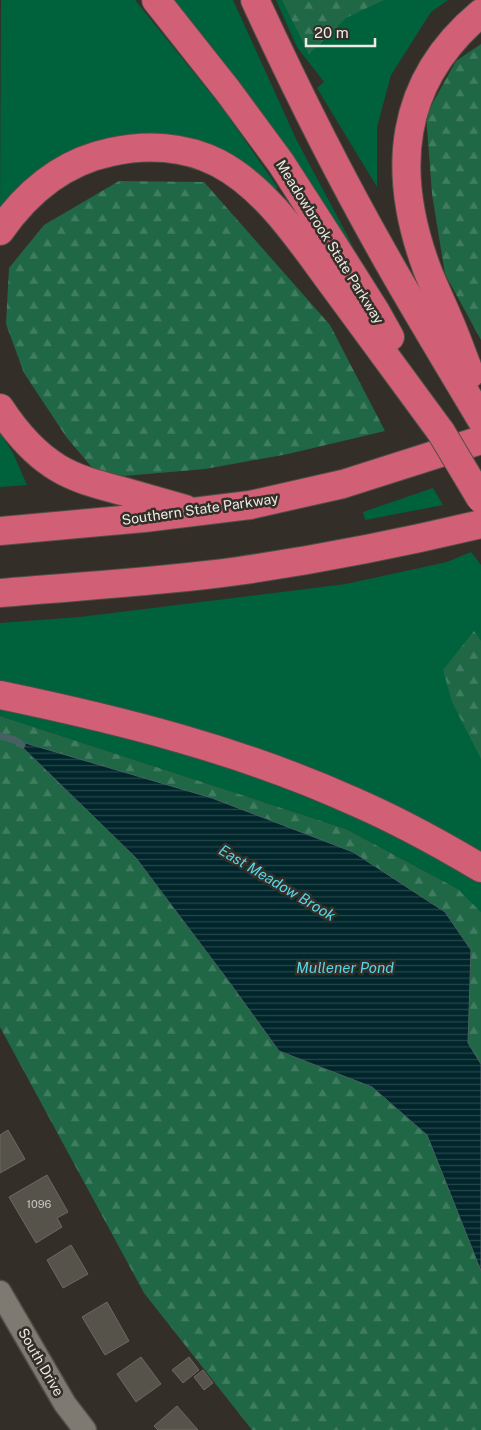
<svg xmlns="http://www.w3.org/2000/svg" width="481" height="1430" font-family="'Public Sans',sans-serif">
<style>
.grass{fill:#00623d}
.forest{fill:url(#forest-firs)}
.water{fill:url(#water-rules);stroke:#476162}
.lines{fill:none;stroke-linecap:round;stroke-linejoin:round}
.stream{stroke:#476162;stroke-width:7}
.building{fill:#56534a;stroke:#6c6960}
.minor-casing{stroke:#514e47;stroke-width:25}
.highway-casing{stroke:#514e47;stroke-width:30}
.minor{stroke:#7e7a71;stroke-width:22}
.highway{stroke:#d15f76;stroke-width:28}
.highway-bridge-casing{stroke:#514e47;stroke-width:30;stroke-linecap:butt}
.highway-bridge{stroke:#d15f76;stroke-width:28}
.labels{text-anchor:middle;stroke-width:5;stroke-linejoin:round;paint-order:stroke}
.number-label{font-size:11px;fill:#c6c4be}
.street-label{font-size:14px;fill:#eceae4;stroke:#332f28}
.water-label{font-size:15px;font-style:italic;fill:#56d6e7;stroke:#332f28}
</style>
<defs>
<pattern id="forest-firs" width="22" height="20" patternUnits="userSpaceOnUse" patternTransform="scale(1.25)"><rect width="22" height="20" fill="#1f6745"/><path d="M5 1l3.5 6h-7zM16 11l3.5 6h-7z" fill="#407d60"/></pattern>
<pattern id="water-rules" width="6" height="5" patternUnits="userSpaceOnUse" patternTransform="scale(1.25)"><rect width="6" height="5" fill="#00262b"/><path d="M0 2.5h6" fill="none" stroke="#25464a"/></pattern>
</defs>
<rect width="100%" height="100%" fill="#332f28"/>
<g class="grass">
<path d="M1,0H135L221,106L278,188L264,190L132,136L61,156L9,199L0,213Z"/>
<path d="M172,0H233L296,139L354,248L190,22Z"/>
<path d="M276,0H448L431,12L391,75L377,127V187L317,88L324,82L297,47Z"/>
<path d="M0,433L13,453L27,485L0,487Z"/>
<path d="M433,488L443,505L365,520L363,512Z"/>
<path d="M471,552L481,565V853L0,683V623L80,617L346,584L447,562Z"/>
<path d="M0,708L76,724L227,766L357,817L481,881V912L458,889L346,829L0,716Z"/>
</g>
<g class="forest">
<path d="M282,0H384L346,18L309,54Z"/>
<path d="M481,44V340L445,274L432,194L426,115L456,61Z"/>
<path d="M119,181L204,182L330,325L385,431L288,454L205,469L101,478L67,438L24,373L6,324L9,268L44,225Z"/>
<path d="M474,631L481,641V759L452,702L443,670Z"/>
<path d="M0,716L346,829L458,889L481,912V1064L468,1043L471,950L445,912L353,852L212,798L16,741L136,858L230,983L279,1051L372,1087L428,1135L481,1271V1430H252L144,1293L0,1027Z"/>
</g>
<path class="water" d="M15,740L212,798L353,852L445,912L471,950L468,1043L481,1064V1271L427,1135L372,1087L279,1051L230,983L136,858Z"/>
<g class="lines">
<path class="stream" d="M0,736L15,740L22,745"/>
</g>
<g class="building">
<path d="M8,1130L25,1159L0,1173V1135Z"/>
<path d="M47,1175L68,1212L57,1218L62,1227L36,1243L9,1197Z"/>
<path d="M71,1245L88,1274L63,1288L47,1260Z"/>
<path d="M107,1302L129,1341L105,1355L82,1317Z"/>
<path d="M141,1357L161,1384L136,1402L117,1374Z"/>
<path d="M189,1357L199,1370L183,1383L172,1370Z"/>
<path d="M203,1370L213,1383L204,1390L194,1377Z"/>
<path d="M177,1406L198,1430H158L154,1426Z"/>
</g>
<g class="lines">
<g class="minor-casing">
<path id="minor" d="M0,1292L65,1404L85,1430"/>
</g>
<g class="highway-casing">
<g id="highway">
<path d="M156,0L228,91L281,163L335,247L376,312L390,337"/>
<path d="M255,0C295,87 338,173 385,256C416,311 449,365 481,419"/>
<path d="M0,231C27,192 63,162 111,152C146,144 185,146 218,163C268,189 303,245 336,289C371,336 406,384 441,432"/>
<path d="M470,374C463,356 456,336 448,318C441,301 433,285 427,269C391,172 398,82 481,13"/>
<path d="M0,408C15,431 33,453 58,468C78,480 100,485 122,491C143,497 164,503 185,509"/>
<path d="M0,531L144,518L250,505L343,484L481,440"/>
<path d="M0,593C79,586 159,582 238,571C320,559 401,543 481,524"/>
<path d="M0,695C120,720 240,750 353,801C397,820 439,843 481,868"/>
</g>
</g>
<use href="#minor" class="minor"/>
<use href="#highway" class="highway"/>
<g class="highway-bridge-casing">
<path id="highway-bridge" d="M441,432L481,499"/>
</g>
<use href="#highway-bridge" class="highway-bridge"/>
</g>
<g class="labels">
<g class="number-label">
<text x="39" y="1208">1096</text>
</g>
<g class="street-label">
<text transform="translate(330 242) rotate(58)" y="5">Meadowbrook State Parkway</text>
<text transform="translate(200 509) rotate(-8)" y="5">Southern State Parkway</text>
<text transform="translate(41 1362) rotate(60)" y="5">South Drive</text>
</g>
<g class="water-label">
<text transform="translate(277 883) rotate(31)" y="5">East Meadow Brook</text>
<text x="345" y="973">Mullener Pond</text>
</g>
</g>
<path d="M306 38v8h69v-8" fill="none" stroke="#eceae4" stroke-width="2.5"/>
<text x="314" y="38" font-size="15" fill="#eceae4" stroke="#332f28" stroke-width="4" paint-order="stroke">20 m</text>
</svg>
